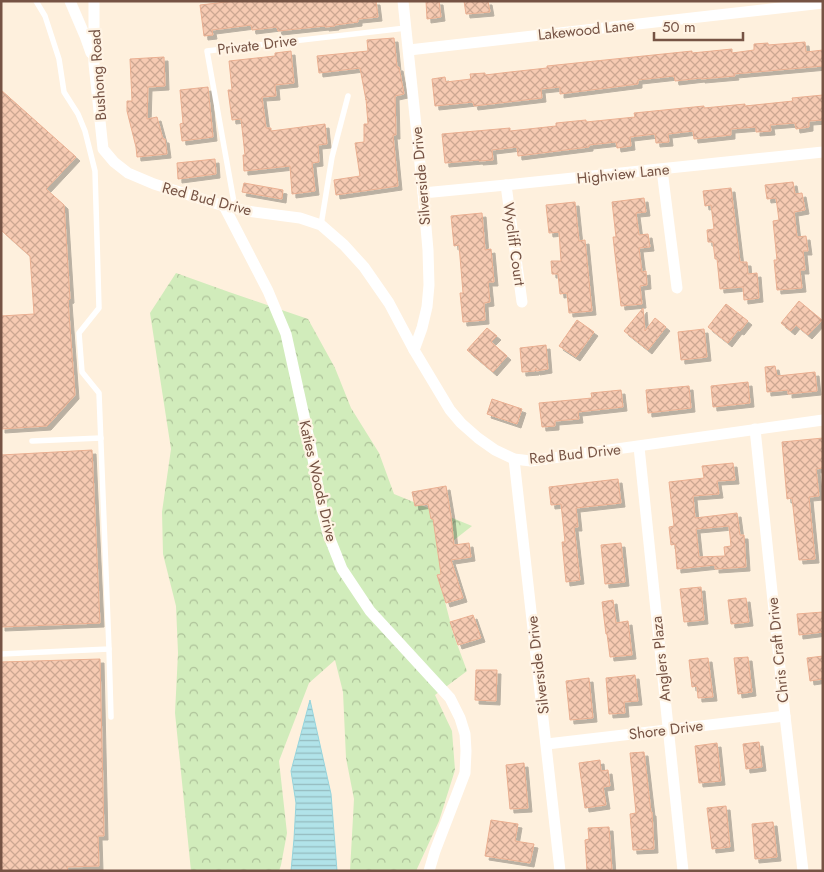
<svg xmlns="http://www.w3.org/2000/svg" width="824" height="872" font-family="Jost,sans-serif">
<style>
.forest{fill:url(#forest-crowns)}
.water{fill:url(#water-rules);stroke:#96d4dc}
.building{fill:url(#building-cross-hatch);stroke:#eaaf91;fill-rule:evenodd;filter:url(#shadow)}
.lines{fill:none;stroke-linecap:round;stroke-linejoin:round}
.lane{stroke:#fff;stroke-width:5.5}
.street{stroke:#fff;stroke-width:11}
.labels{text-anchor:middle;stroke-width:4.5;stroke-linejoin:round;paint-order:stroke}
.street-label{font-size:15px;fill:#765344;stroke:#fff4e5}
</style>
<defs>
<pattern id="forest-crowns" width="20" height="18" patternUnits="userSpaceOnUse" patternTransform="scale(1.25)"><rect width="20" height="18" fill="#d1ecbb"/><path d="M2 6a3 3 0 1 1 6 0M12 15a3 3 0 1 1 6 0" fill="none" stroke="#aec29a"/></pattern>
<pattern id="water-rules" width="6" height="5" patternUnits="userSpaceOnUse" patternTransform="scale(1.25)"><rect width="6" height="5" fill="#b1e3e9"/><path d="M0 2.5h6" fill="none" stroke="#95bbbe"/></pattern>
<pattern id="building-cross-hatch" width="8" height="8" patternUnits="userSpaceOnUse" patternTransform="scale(1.25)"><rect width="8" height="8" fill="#f6cab2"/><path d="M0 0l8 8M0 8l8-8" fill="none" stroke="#cca792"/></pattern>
<filter id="shadow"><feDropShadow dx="4" dy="4" stdDeviation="0" flood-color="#0004"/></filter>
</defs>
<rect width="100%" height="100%" fill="#fef0dd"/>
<path class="forest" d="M176,273L229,292L308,319L335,368L351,408L379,453L394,494L472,526L449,544L439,578L453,633L467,671L435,695L452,731L455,770L439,821L416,871H350L354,799L346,758L343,692L335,660L309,683L279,761L287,833L281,865L279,871H191L175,713L178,653L176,606L163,554L162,512L171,449L150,313Z"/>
<path class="water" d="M310,700L331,794L337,871H291L294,839L296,803L291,771Z"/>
<g class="building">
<path d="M235,1H376L378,17L358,19V22L335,25V26L325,27V26L278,31L277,27L252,30L251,25L212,30L213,35L204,36L200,5Z"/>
<path d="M426,1H439L441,17L427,19Z"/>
<path d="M464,1H488L490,12L466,14Z"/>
<path d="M394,38L397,67H399L404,94L395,96L396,135H393L398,186L336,195L334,180L360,176L355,143L364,142V124H368L366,99V100L360,68L319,73L317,56L368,51L367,40Z"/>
<path d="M805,42L806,52L823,50V66L734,74L735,76L701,79V78L675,81L674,76L638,80V84L560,94V87L541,89L542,98L474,106L473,102L435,106L432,79L445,77L446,82L471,79L470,74L485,73V75L510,72L547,68V66L692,51V53L732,49V53L754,50V44L768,43V45Z"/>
<path d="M291,51L294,83L275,85L276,96L262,97L266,128H271V131L325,124L327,144L318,145L319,162L312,163L315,191L292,194L290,166L244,171L243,155H245L241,119L232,120L228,90H232L229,61L275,56V53Z"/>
<path d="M164,57L165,86L148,87L147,119L157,117L163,139H165L167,154L137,157L136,147L127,111V101H132L130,59Z"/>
<path d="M208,87L213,137L182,141L180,124L183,123L180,90Z"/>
<path d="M1,90L76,157L46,189L64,205L70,299L68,300L75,395L47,426L1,429V316L34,314L30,256L1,230Z"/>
<path d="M823,95V120L809,121V127L796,129L795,123L770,125L771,131L756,132V127L731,129V135L694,139L693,131L668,134L669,142L656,143L655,134L630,137L631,146L617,148L616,142L589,145V147L518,156L517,147L492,150L493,160L479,161V160L445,163L442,134L510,128V131L556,126V123L586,120V122L635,117L634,113L704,106V108L745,104V106L793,101L792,98Z"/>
<path d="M215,159L216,174L178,179L177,163Z"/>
<path d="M793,182L795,194L802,193L805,210L794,212L797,237L806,236L808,251H803L805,270H800L802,288L777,290L774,260H777L773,221L779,220L776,198L767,199L765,185Z"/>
<path d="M244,183L283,190L282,199L242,192Z"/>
<path d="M731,188L740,262H747L748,274L757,273L759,298L744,300L743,287L720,289L717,259H715L713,242H708L707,230L714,229L711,205L705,206L703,191Z"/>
<path d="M644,198L646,212L636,213L639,235L648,234L650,247L639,248L642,272L646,271L647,285L640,286L642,304L621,306L613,237H616L612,202Z"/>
<path d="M575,202L579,241L585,240L592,311L569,313L567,293L560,294L558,274H552L551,261H561L559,232L549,233L546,205Z"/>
<path d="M482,213L485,250L491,249L494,282H488L490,302L484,303L485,320L463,322L460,293H463L459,245L454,246L451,216Z"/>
<path d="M799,301L822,320L808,335L796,325L791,331L781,323Z"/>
<path d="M726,304L748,321L740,331L738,330L728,343L708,327Z"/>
<path d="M643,308L645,331L655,318L666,327L648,350L624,331Z"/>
<path d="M577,320L594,332L576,357L559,346Z"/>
<path d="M487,328L497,336L491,342L507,356L493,372L467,350Z"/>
<path d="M704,329L707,357L681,360L678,332Z"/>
<path d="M546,345L548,369L536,371V368L535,371L522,372L520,348Z"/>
<path d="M775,366L777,376L815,372L817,391L788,394V390L767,392L765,367Z"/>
<path d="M748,382L750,403L713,407L711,386Z"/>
<path d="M689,386L691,408L648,413L646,390Z"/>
<path d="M621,390L623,407L578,412L579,419L555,421V426L542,427L539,403L592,398L591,393Z"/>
<path d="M492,399L522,409L517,424L487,414Z"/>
<path d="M823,438V468L816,469L819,496L809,497L815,559L799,560L792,498L787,499L782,442Z"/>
<path d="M92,450L100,623L1,627V455Z"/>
<path d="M733,463L735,480L717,481L719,494L693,496L695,518L737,513L740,535H744L746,567L715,569V565L677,569L675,544L671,545L669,527L674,526L669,482L704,478L702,466ZM729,526L731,546L724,547L725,556L699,557L696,529Z"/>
<path d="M618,479L621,503L576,508L578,527H574L580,580L566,582L562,542H565L561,504L551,505L549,487Z"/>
<path d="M446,486L451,516L454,545L469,543L471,557L451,560L463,598L446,603L437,575L441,574L433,519H431L428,504L415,506L412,492Z"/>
<path d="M621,543L625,582L605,584L601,545Z"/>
<path d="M701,587L704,620L684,622L680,589Z"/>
<path d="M746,598L749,622L731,624L728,600Z"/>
<path d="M613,600L616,623L628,621L632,655L610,657L607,634H606L602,602Z"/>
<path d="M823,612V632L799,635L797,614Z"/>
<path d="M473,615L481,638L458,645L450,622Z"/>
<path d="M823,656V679L810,681L807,658Z"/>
<path d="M748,657L752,692L738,694L734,658Z"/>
<path d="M708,658L713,697L698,698L697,686L692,687L689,660Z"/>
<path d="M100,659L104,836H98L99,866L67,867L68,871H1V662Z"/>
<path d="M476,670H497L496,701L475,700Z"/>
<path d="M635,675L638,701L624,702L625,713L609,714L606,678Z"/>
<path d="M589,678L593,718L570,720L566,681Z"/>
<path d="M759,742L762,767L746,769L743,744Z"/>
<path d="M717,743L721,781L699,783L695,746Z"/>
<path d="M644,752L651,812H652L654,849L633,850L630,814L636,813L630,753Z"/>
<path d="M600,760L601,771L608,770L610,786L603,787L606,805L585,808L579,763Z"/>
<path d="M524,763L528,808L510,809L506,765Z"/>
<path d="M726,806L730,847L712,849L707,808Z"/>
<path d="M491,820L518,824L515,841L534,844L530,863L485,856Z"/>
<path d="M773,822L777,857L755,859L752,824Z"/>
<path d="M609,827L612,871H587L585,840L589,839L588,828Z"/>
</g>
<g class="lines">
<g class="lane">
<path d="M235,208L207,51L406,28"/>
<path d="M321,225L332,157L348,96"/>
<path d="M32,441L101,438"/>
<path d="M109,649L111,717"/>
<path d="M1,654L109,649L99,393L82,372L79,333L99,308L95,171L85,131L78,114L64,92L59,59L45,16L36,1"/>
</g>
<g class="street">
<path d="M70,1L85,36L91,53"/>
<path d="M94,1V64L103,149L114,162L128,173L154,184L224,206L247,211L300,218L321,225L344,245L364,267L389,303L414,350L450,410L461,423L478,438L495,450L514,459L531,461L823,420"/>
<path d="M403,1L423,193L428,250L429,285L427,307L422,328L414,350"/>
<path d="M409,50L823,3"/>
<path d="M662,170L677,288"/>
<path d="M506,185L522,302"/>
<path d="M423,193L506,185L823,152"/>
<path d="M224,206L268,291L286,334L311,448L322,510L328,534L342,569L370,611L450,698L460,718L465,734L466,751L465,773L435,851L429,871"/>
<path d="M755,429L785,716L803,871"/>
<path d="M639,447L683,871"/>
<path d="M514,459L560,871"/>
<path d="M547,744L785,716"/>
</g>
</g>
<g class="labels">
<g class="street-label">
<text transform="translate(586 30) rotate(-6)" y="5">Lakewood Lane</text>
<text transform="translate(257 45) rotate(-7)" y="5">Private Drive</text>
<text transform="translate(98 75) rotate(-94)" y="5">Bushong Road</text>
<text transform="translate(623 174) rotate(-6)" y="5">Highview Lane</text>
<text transform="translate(421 176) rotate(-95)" y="5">Silverside Drive</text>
<text transform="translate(207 199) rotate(15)" y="5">Red Bud Drive</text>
<text transform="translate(514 244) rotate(82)" y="5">Wycliff Court</text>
<text transform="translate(575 454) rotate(-6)" y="5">Red Bud Drive</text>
<text transform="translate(318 481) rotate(77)" y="5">Katies Woods Drive</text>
<text transform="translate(778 650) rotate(-96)" y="5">Chris Craft Drive</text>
<text transform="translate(661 659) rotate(-96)" y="5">Anglers Plaza</text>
<text transform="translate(538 665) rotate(-97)" y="5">Silverside Drive</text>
<text transform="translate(666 730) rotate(-7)" y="5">Shore Drive</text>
</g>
</g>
<rect width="824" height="872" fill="none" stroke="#765344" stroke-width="5"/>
<path d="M654 32v8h89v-8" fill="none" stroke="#765344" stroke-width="2.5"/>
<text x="662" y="32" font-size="15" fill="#765344" stroke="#fff4e5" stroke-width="4" paint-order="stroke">50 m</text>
</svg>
